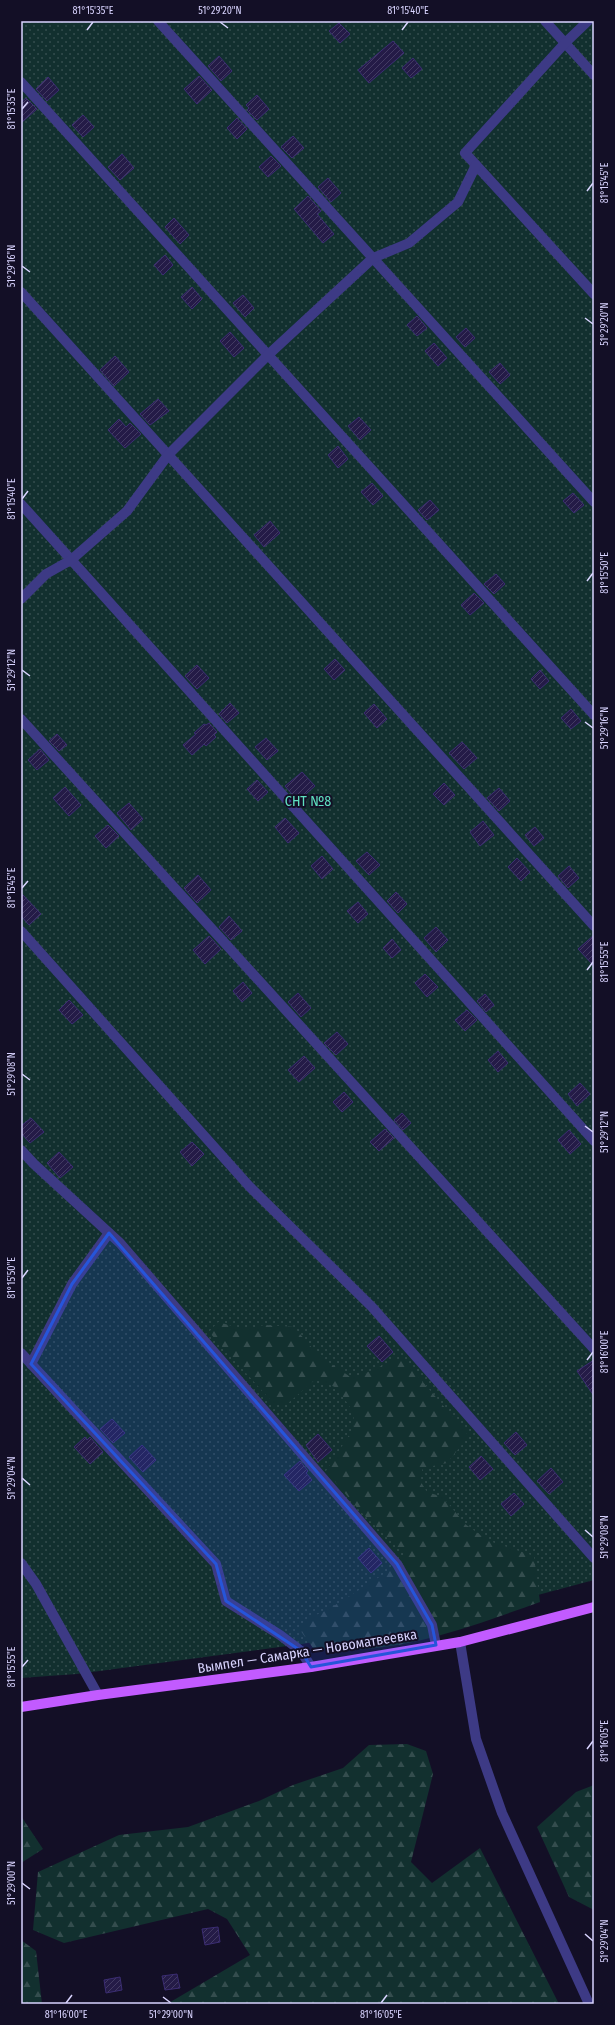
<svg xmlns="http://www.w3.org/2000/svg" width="615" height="2025" font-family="'Fira Sans Condensed',sans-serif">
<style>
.grass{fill:url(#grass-dots)}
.forest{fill:url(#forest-firs)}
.building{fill:url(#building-hatch);stroke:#3b2d73}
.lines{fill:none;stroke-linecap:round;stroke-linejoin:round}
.minor{stroke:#3d3a85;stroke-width:10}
.major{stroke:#c25bff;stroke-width:10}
.marked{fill:#2655da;fill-opacity:0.2;stroke:#2655da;stroke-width:3;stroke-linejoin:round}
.ticks{fill:none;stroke:#d9d4ff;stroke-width:1.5}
.labels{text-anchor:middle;stroke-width:4;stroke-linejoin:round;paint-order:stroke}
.park-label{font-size:14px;fill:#5fe0c0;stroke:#130f26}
.street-label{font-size:14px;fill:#d9d4ff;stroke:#130f26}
.neatline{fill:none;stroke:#d9d4ff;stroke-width:1.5}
.ticks-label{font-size:10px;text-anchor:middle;fill:#d9d4ff}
</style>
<defs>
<pattern id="grass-dots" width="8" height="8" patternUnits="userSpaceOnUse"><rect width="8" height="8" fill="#12302f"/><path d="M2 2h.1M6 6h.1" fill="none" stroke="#344d4e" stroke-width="1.8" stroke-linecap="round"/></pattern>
<pattern id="forest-firs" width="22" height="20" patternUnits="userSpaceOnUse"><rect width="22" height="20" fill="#12302f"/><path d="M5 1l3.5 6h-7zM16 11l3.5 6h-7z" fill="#344d4e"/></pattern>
<pattern id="building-hatch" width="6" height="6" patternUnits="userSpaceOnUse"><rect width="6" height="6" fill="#241b47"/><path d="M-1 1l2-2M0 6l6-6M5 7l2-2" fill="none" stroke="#433b63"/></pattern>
</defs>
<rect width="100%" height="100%" fill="#130f26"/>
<path class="grass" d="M21,21H594V1580L456,1617L302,1644L77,1674L21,1678Z"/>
<g class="forest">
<path d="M218,1322L243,1329L265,1325L294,1327L318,1355L349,1376H359L395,1360L405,1361L469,1436L447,1463L423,1468L419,1479L427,1492L443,1497L465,1524L489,1541L534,1556L540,1602C469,1627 390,1658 313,1648L300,1630L305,1620L329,1609L381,1576L406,1556L360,1511L326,1471L353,1429L354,1413L337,1388L316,1379L287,1404L275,1405L209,1332Z"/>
<path d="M407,1744L426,1751L433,1774L411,1862L432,1883L480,1848L559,2004H167L250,1955L227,1919L208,1909L64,1943L33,1930L38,1872L119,1835L188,1827L259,1801L293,1785L343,1768L369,1745Z"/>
<path d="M594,1785V1910L569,1897L537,1827L576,1792Z"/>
<path d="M21,1816L43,1849L21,1863Z"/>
<path d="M21,1940L36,1951L42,2004H21Z"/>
</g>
<g class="building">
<path d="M339,23L350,34L340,43L329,31Z"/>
<path d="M393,41L404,53L369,83L358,70Z"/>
<path d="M219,56L232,71L221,81L208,66Z"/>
<path d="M413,58L422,69L411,78L402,68Z"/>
<path d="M199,76L212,90L197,104L184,89Z"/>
<path d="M48,77L59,90L47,101L36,89Z"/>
<path d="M257,95L269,109L257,120L247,110L249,108L246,105Z"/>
<path d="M26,98L37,109L21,123V102Z"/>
<path d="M83,115L94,127L83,137L72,125Z"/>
<path d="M237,118L247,129L237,139L227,128Z"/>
<path d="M293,136L304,148L292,158L281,147Z"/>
<path d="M122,154L134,168L120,180L108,167Z"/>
<path d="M271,156L281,166L268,177L259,167Z"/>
<path d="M328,178L341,193L331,202L318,187Z"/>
<path d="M308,196L321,211L317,214L334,234L323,243L294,209Z"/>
<path d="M174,218L189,235L180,244L165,227Z"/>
<path d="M165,255L173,265L163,275L154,265Z"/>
<path d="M192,287L202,299L192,309L181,297Z"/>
<path d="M243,295L254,308L245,317L233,303Z"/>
<path d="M417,316L427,328L417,336L407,325Z"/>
<path d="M466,328L475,338L465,347L456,337Z"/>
<path d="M230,332L244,348L234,357L220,341Z"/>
<path d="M434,343L447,358L438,366L425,351Z"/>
<path d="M115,356L129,372L114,386L100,370Z"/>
<path d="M500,363L510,375L500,384L489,372Z"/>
<path d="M158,399L169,411L150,425L140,414Z"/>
<path d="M359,417L371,430L360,440L348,426Z"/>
<path d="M119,419L126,427L130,423L141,434L125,448L108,430Z"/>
<path d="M338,446L348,459L338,468L328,455Z"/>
<path d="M372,483L383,496L373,505L361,492Z"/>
<path d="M573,493L584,505L574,513L563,501Z"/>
<path d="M430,500L439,510L427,520L418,510Z"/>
<path d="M270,521L280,533L264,547L254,535Z"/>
<path d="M496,574L505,584L494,594L484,584Z"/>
<path d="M474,593L484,603L470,615L461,605Z"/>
<path d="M335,659L345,670L334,680L324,669Z"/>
<path d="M197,665L209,678L197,689L185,676Z"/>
<path d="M540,670L549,681L540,689L531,679Z"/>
<path d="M230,703L239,713L227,723L219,714Z"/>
<path d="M374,704L387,719L377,728L364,713Z"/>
<path d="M571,709L581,721L571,729L561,718Z"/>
<path d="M209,723L217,732L214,735L216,737L206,746L204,744L192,755L183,745L196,734L194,733L204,724L206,725Z"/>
<path d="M57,734L67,745L59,751L49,741Z"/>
<path d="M266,738L278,751L267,760L255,747Z"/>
<path d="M462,742L477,758L464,769L449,753Z"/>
<path d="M40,749L49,760L37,770L28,760Z"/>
<path d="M302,772L315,786L298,801L285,786Z"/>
<path d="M257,780L268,792L258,801L247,789Z"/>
<path d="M444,783L455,795L444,805L433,794Z"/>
<path d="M65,787L81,805L69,816L53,798Z"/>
<path d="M499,788L510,801L499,811L487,798Z"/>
<path d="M129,803L143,819L131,830L117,813Z"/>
<path d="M285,818L299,833L288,843L275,827Z"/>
<path d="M483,821L494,835L480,846L470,832Z"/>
<path d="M108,825L119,836L106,848L95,836Z"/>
<path d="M535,827L544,838L534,846L525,835Z"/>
<path d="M367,852L380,865L369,875L356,861Z"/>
<path d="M322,856L333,869L322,879L311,866Z"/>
<path d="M517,858L530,872L521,881L508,867Z"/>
<path d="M569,866L579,878L568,888L558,876Z"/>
<path d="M198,875L211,890L197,903L184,888Z"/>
<path d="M396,892L407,904L398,913L387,901Z"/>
<path d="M21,893L41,914L29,925L21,916Z"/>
<path d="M358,902L368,914L358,923L347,911Z"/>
<path d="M229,916L242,931L231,940L219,927Z"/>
<path d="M436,927L448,940L436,952L424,938Z"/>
<path d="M594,935V966L578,949Z"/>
<path d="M209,936L221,949L205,964L193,950Z"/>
<path d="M392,939L401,950L392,958L383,948Z"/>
<path d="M425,974L438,987L427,997L415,983Z"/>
<path d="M243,982L252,993L242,1002L233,991Z"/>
<path d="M298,993L311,1008L301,1017L288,1002Z"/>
<path d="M485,994L494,1005L486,1012L477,1001Z"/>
<path d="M69,1000L83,1015L72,1024L59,1010Z"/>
<path d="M467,1010L477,1020L465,1031L455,1020Z"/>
<path d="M337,1032L348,1044L336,1055L324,1043Z"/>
<path d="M498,1051L508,1063L498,1072L488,1060Z"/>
<path d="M304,1056L315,1068L299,1082L288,1070Z"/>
<path d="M580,1083L590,1094L577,1106L568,1094Z"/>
<path d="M344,1092L353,1102L342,1112L333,1102Z"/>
<path d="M402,1113L411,1123L403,1130L394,1120Z"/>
<path d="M31,1118L44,1132L30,1143L21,1133V1126Z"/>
<path d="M385,1129L394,1138L379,1151L370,1142Z"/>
<path d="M569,1130L581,1144L570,1154L558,1140Z"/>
<path d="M192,1142L204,1154L192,1166L180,1152Z"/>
<path d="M59,1152L73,1167L60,1178L47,1163Z"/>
<path d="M379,1336L393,1352L382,1362L367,1346Z"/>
<path d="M594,1360V1396L577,1371Z"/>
<path d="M112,1419L125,1433L113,1443L100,1429Z"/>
<path d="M516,1432L527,1445L515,1455L504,1443Z"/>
<path d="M318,1434L332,1450L318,1462L306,1445Z"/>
<path d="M85,1437L87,1440L90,1437L103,1452L90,1464L74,1447Z"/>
<path d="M142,1445L156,1460L143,1472L129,1457Z"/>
<path d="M481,1456L493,1469L480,1480L469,1467Z"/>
<path d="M300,1461L308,1471L306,1473L312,1480L299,1491L284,1475Z"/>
<path d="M551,1468L563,1482L549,1494L537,1481Z"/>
<path d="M514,1493L524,1504L511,1516L501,1504Z"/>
<path d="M369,1548L382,1563L371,1573L358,1558Z"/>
<path d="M218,1927L220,1942L205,1945L202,1929Z"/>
<path d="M177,1974L180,1988L165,1990L162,1976Z"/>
<path d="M120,1977L122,1990L106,1993L104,1980Z"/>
</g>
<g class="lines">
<g class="minor">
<path d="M158,21L594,502"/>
<path d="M545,21L594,75"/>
<path d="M588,21L565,43L465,153L594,294"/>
<path d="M21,82L594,715"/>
<path d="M21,292L594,926"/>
<path d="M21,504L594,1141"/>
<path d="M21,599L46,574L71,560L127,511L168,455L268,355L373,258L409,243L458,202L476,165"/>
<path d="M21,719L594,1349"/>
<path d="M21,931L249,1186L372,1307L594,1558"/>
<path d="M21,1150L34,1164L120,1243L397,1564L432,1625L436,1645"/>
<path d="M21,1353L216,1564L226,1601L280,1635L301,1651L311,1667"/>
<path d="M31,1364L72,1284L109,1233"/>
<path d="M21,1563L36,1584L98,1695"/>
<path d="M460,1642L476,1739L502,1813L589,2004"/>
</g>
<path class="major" d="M21,1707L98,1695L311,1667L460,1642L594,1607"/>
</g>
<path class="marked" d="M109,1233L397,1564L432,1625L436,1645L311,1667L301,1651L226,1601L216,1564L31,1364L72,1284Z"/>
<path class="ticks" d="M220,22L228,28M87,30L93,22M402,30L408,22M22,109L28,102M587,191L593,183M22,266L30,272M585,318L593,324M22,499L28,491M587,581L593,573M22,670L30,676M585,722L593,728M22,888L28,881M587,970L593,962M22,1074L30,1080M585,1126L593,1132M22,1278L28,1270M587,1360L593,1352M22,1478L30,1485M585,1530L593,1537M22,1667L28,1660M587,1749L593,1741M22,1883L30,1889M585,1934L593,1941M163,1997L171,2003M66,2003L72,1995M381,2003L387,1995"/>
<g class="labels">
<g class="park-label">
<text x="308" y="806">СНТ №8</text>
</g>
<g class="street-label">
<text transform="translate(307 1651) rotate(-9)" y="5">Вымпел — Самарка — Новоматвеевка</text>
</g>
</g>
<rect width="615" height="2025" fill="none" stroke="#130f26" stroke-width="44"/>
<rect x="22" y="22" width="571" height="1981" class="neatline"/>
<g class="ticks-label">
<text x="93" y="14">81°15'35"E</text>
<text x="220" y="14">51°29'20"N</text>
<text x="408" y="14">81°15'40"E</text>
<text transform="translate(11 109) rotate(-90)" y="4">81°15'35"E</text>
<text transform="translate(604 183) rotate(-90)" y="4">81°15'45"E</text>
<text transform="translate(11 266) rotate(-90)" y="4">51°29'16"N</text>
<text transform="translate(604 324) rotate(-90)" y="4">51°29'20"N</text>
<text transform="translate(11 499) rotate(-90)" y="4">81°15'40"E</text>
<text transform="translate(604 573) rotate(-90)" y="4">81°15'50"E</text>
<text transform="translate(11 670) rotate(-90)" y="4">51°29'12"N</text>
<text transform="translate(604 728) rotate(-90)" y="4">51°29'16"N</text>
<text transform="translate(11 888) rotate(-90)" y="4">81°15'45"E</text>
<text transform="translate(604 962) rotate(-90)" y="4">81°15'55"E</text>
<text transform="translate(11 1074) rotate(-90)" y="4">51°29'08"N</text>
<text transform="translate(604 1132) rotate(-90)" y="4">51°29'12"N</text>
<text transform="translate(11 1278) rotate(-90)" y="4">81°15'50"E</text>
<text transform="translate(604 1352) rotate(-90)" y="4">81°16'00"E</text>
<text transform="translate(11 1478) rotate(-90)" y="4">51°29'04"N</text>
<text transform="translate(604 1537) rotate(-90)" y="4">51°29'08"N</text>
<text transform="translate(11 1667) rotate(-90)" y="4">81°15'55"E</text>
<text transform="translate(604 1741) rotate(-90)" y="4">81°16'05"E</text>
<text transform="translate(11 1883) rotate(-90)" y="4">51°29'00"N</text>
<text transform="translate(604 1941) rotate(-90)" y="4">51°29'04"N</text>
<text x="66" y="2018">81°16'00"E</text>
<text x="171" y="2018">51°29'00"N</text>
<text x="381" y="2018">81°16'05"E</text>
</g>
</svg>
